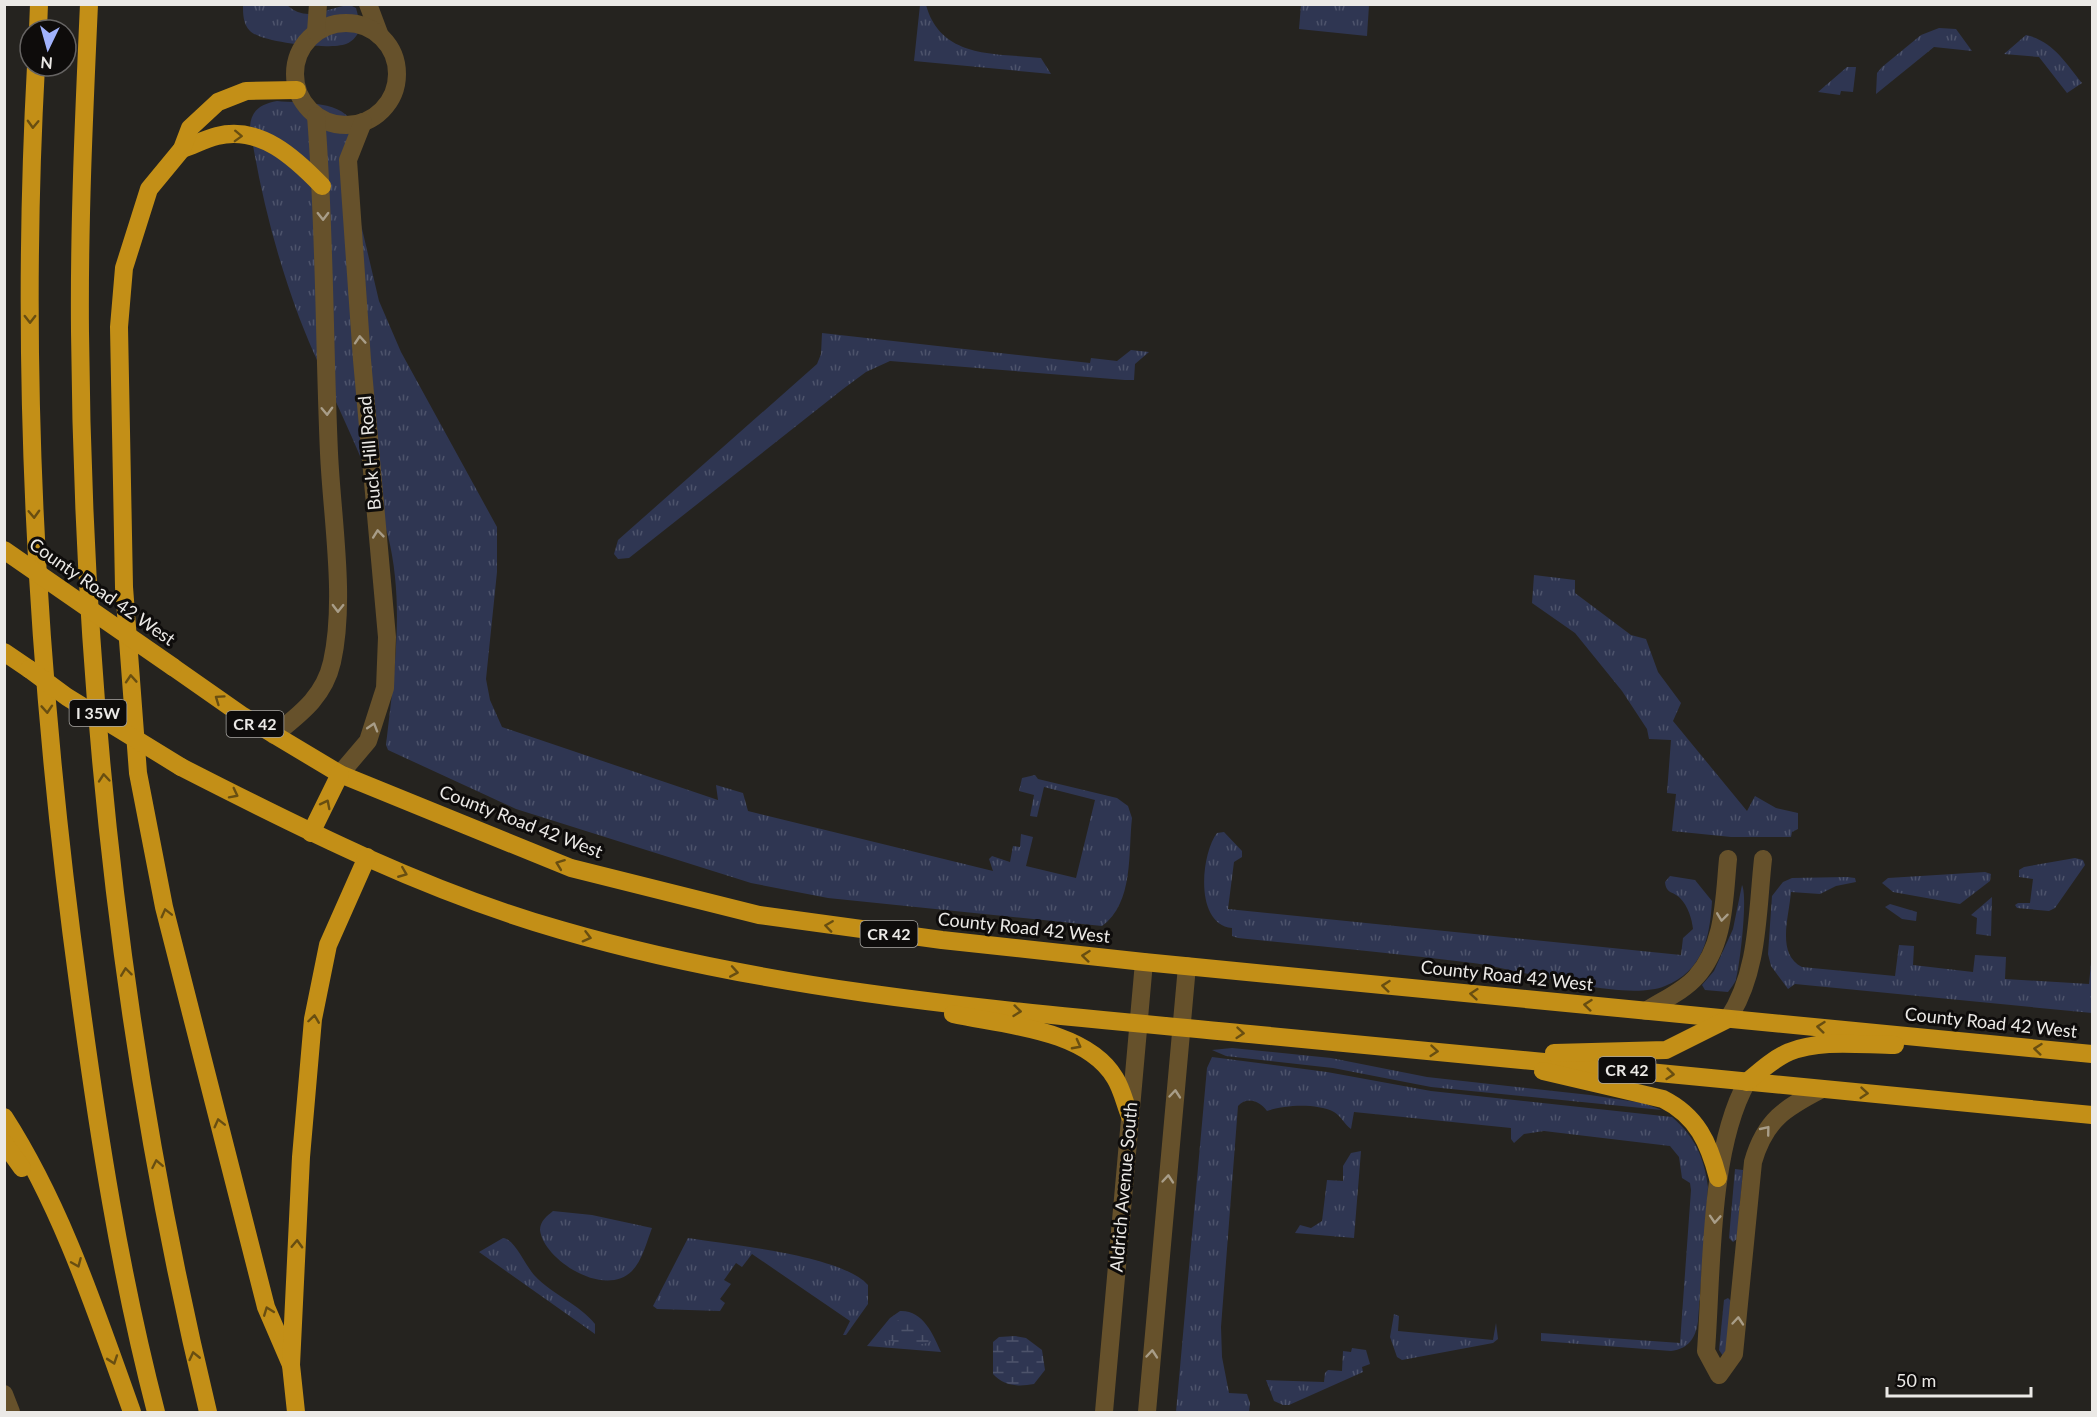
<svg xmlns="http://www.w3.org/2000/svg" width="2097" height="1417" font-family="Lato,sans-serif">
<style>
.grass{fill:url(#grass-tufts)}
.wetland{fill:url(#wetland-marsh)}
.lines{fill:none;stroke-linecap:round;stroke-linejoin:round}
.minor{stroke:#66512b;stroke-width:18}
.highway{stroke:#c38f17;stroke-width:18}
.highway-bridge{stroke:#c38f17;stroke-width:18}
.oneway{stroke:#684e11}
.oneway2{stroke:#a89d88}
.labels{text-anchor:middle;stroke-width:6;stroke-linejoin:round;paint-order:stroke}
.shield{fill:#0e0c0b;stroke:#a9a7a4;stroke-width:1.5}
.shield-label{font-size:16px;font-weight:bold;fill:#ebe9e6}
.street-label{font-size:18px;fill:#ebe9e6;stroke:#0e0c0b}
</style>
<defs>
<pattern id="grass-tufts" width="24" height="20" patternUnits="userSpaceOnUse" patternTransform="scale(1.5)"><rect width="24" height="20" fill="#2f3652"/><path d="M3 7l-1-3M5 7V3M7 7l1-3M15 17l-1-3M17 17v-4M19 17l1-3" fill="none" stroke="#4d536b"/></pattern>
<pattern id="wetland-marsh" width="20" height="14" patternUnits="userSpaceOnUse" patternTransform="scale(1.5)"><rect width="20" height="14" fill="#2f3652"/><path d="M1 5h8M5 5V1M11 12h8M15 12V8" fill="none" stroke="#4d536b"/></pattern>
</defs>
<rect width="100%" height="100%" fill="#25231f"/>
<g class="grass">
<path d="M243,5H287C308,24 326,7 350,5L356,8L361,27C358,34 354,41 346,44C330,50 262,43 250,31C243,24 243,14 243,5Z"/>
<path d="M920,5H926C941,59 995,53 1041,58L1051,74L914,61Z"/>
<path d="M1301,5H1369L1367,36L1299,29Z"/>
<path d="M1939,28L1956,29L1972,51L1934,47L1876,94L1877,73L1882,67L1921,35Z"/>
<path d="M2026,35C2053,41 2065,62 2082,83L2067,93L2039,57L2004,54Z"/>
<path d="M1847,67H1856L1853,92L1841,91L1840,95L1818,92Z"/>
<path d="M277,101C302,104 345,99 354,127L359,216L379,301L401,352L497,527V572L486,679L490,700L502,727L718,800L716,785L743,793L748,811L993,871L989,859L992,856L1010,862L1013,846L1020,847L1021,834L1033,837L1026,866L1076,878L1095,800L1044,787L1037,817L1030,816L1034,795L1019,791L1022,778L1035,775L1038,779L1117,798L1128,806L1132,818C1128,853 1134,903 1102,926L828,898L751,883L516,809L388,750L386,745C394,676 405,605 388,536C368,459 327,390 299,317C276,255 260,192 250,127C251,110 261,104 277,101Z"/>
<path d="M822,333L1090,363L1091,358L1117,361L1131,350L1149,352L1135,364L1134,380H1125L890,361L866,372L843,389L629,558L618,559L614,554L618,540L817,364L821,354Z"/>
<path d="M1534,575L1575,580V593L1631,635L1646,639L1658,672L1681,703L1673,721L1747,811L1755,796L1776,808L1798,813V829L1792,832L1791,837H1731L1672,831L1676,794L1667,793L1671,740L1649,739L1647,729L1622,691L1575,633L1532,603Z"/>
<path d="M1224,832L1242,851V857L1234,862L1228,909L1681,955L1683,938L1693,929C1692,919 1688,906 1680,898C1673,891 1666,894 1665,882L1670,876L1695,880L1712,901C1710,937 1703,971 1665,986C1624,1003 1520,969 1473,963C1395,953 1316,946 1238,938L1232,936V928C1194,924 1201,854 1217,833Z"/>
<path d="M2075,858L2083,860L2085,865L2055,908L2049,911L2017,908L2015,905L2018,903H2030L2033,879L2019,877V870L2024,867Z"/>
<path d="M1985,872L1991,874L1990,881L1960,904L1893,892L1882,883L1888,878Z"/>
<path d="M1792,878L1847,877L1855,878L1856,882L1836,886L1820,894L1791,892C1789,917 1776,954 1802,967L1895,976L1899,945L1914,946L1913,965L1973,972L1975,955L2006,957L2005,979L2089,984L2092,953V1013L1795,984L1788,989L1771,966L1768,954L1772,896L1783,882Z"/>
<path d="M1742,885C1748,897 1740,965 1736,980C1734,984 1731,988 1728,992L1705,990L1702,985L1714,971L1733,929Z"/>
<path d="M1992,897L1991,936L1976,934L1977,918L1971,915Z"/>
<path d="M1890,904L1917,912L1916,921L1902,919L1885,907Z"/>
<path d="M1232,1048L1331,1058L1427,1077L1590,1095L1643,1103L1662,1110L1431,1087L1333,1068L1226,1056L1212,1050Z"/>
<path d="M1212,1057L1327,1072L1431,1091L1672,1117C1695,1137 1704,1157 1708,1187L1698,1321C1696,1337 1689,1349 1671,1351L1541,1341V1333L1680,1343L1691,1190L1690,1183L1682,1178L1679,1157L1670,1146L1544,1131L1524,1134L1514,1143L1511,1139V1128L1354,1112L1351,1129C1345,1125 1341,1116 1334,1112C1316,1103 1284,1105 1267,1111C1260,1101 1247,1096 1238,1106L1221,1327L1222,1357L1229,1393L1247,1394L1250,1403L1249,1412H1176L1207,1068Z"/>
<path d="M1361,1151L1354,1238L1295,1233L1300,1225L1311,1228L1322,1221L1327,1180L1343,1181V1166L1351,1153Z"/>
<path d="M1735,1169L1743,1170L1737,1239L1733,1242L1729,1238Z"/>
<path d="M553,1211L592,1215L652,1228C647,1241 642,1261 632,1271C604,1299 543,1259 540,1230C540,1221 547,1216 553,1211Z"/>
<path d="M503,1238C514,1238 526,1267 535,1276C553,1295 579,1304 595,1324V1334L479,1252Z"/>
<path d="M688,1238C730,1245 842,1255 868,1285V1304L846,1335H843L850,1321L752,1254L742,1267L736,1263L724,1280L731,1284L720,1299L725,1303L720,1311L657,1309L653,1306Z"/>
<path d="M1728,1298L1731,1301L1727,1352L1723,1356L1719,1350L1724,1300Z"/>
<path d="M900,1311C923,1310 933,1334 941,1352L867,1346L890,1318Z"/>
<path d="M1394,1314L1399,1316L1398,1331L1493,1340L1496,1323L1498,1339L1493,1343L1402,1360L1397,1357L1390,1337Z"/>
<path d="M1352,1348L1366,1350L1370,1364L1362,1367L1363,1372L1289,1405H1283L1274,1401L1266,1380L1324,1382L1325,1373L1328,1370L1342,1371L1343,1351L1351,1352Z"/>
</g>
<g class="wetland">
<path d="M898,1320C919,1320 920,1327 930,1342C918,1347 896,1345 886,1338Z"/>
<path d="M1015,1336L1026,1338L1042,1350L1045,1370L1034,1384C1018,1387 1004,1386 993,1374V1342L999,1337Z"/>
</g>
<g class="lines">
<g class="minor">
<path d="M368,4L380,36"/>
<circle cx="346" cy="74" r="51"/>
<path d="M316,32L318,4"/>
<path d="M274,735C300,714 324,697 332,662C346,599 332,519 329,453C324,341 325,228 316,116"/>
<path d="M340,774L368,741L385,688L387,637L362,360L348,160L363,122"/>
<path d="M1646,1011C1661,1001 1684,991 1696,977C1725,945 1724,899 1728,859"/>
<path d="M1728,1019C1759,972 1757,913 1763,859"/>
<path d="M1747,1082C1709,1149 1712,1272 1706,1351L1719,1375L1734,1354L1753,1162C1765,1120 1785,1108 1822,1089"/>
<path d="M4,1394L11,1412"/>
<path d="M1104,1412L1144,962"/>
<path d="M1147,1412L1187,966"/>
</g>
<g class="highway">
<path d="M89,4C84,114 79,223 80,332C83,694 123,1060 208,1412"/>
<path d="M38,30L39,4"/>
<path d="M36,66C19,375 37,684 79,990C98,1132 120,1274 156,1412"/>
<path d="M182,149C194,145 205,139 217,136C260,125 295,158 322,186"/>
<path d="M4,652L29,669"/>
<path d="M173,667L243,716L340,774L571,868L759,915L942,940L1144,962L2092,1054"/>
<path d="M181,767C304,830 428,892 561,930C788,996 1025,1012 1260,1035C1537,1061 1815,1088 2092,1115"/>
<path d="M311,833L340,774"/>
<path d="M953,1014C1003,1025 1086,1029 1115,1078C1122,1089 1125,1104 1130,1116"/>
<path d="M1554,1053L1666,1050L1728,1019"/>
<path d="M1543,1071L1663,1099C1697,1116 1709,1143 1718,1178"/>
<path d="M1747,1082C1760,1071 1773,1059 1789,1052C1821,1039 1862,1045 1895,1045"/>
<path d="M4,1117C62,1207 96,1312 132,1412"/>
<path d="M4,1143L22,1168"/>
<path d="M291,1365L266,1307L164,907L138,773L124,587L119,327L124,268L149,189L182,149L190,128L218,102L246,91L297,90"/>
<path d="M296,1412L291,1365L301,1157L313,1019L328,945L367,857"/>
</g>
<g class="highway-bridge">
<path d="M4,550L173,667"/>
<path d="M29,669L67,697L181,767"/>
</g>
</g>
<defs><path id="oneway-chevron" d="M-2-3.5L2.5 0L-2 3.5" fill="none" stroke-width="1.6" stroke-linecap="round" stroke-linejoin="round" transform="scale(1.5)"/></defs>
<g class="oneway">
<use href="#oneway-chevron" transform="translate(33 124) rotate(92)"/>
<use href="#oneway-chevron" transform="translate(238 136) rotate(2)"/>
<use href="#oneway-chevron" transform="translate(30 319) rotate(90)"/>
<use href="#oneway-chevron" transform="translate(34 514) rotate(88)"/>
<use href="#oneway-chevron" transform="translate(131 679) rotate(-94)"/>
<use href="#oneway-chevron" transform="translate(219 699) rotate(-145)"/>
<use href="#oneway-chevron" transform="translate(47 709) rotate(86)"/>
<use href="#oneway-chevron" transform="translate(104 778) rotate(-95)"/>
<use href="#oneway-chevron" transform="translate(234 794) rotate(27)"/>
<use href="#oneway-chevron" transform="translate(326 804) rotate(-63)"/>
<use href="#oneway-chevron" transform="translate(560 864) rotate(-159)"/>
<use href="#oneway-chevron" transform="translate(403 873) rotate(22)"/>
<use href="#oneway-chevron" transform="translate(166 913) rotate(-104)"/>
<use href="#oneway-chevron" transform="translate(829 926) rotate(-172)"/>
<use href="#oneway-chevron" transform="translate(587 937) rotate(15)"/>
<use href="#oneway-chevron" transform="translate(1086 956) rotate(-174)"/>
<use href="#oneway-chevron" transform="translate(126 972) rotate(-97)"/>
<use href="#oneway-chevron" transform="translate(734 972) rotate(10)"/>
<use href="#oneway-chevron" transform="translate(1386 986) rotate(-174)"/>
<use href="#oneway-chevron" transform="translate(1474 994) rotate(-175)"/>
<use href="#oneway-chevron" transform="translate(1588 1005) rotate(-174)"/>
<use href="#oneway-chevron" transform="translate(1017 1011) rotate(6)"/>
<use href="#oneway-chevron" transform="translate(314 1019) rotate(-82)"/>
<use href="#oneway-chevron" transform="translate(1821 1027) rotate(-174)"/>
<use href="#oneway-chevron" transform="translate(1240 1033) rotate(5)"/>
<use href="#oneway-chevron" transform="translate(1077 1045) rotate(28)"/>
<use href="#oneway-chevron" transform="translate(2038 1049) rotate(-174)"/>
<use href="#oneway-chevron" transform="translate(1434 1051) rotate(5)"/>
<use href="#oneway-chevron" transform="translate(1670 1074) rotate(6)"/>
<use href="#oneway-chevron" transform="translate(1864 1093) rotate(5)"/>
<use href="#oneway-chevron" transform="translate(219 1123) rotate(-104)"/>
<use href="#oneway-chevron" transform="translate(157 1164) rotate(-101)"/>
<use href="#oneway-chevron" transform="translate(297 1244) rotate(-88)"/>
<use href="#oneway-chevron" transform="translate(77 1263) rotate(67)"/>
<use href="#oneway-chevron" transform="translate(268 1311) rotate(-111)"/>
<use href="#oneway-chevron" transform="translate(194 1356) rotate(-103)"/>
<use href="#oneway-chevron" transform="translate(113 1360) rotate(71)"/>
</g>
<g class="oneway2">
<use href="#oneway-chevron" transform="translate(323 216) rotate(89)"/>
<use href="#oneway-chevron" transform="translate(360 340) rotate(-94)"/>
<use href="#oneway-chevron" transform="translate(327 411) rotate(88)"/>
<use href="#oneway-chevron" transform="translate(378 534) rotate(-96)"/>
<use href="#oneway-chevron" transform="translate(338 608) rotate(91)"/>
<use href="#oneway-chevron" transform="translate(373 727) rotate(-73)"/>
<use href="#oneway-chevron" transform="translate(1722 917) rotate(97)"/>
<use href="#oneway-chevron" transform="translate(1175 1094) rotate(-85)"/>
<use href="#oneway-chevron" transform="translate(1766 1130) rotate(-51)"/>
<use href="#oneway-chevron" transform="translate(1168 1179) rotate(-85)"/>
<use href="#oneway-chevron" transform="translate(1715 1219) rotate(94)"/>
<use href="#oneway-chevron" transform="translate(1738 1321) rotate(-85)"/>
<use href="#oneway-chevron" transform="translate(1152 1354) rotate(-85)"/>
</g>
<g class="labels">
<g class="shield">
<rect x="69.5" y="700" width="57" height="26" rx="4.5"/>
<rect x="226.5" y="711" width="57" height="26" rx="4.5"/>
<rect x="860.5" y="921" width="57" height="26" rx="4.5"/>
<rect x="1598.5" y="1057" width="57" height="26" rx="4.5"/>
</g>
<g class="shield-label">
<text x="98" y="719">I 35W</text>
<text x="255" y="730">CR 42</text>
<text x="889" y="940">CR 42</text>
<text x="1627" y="1076">CR 42</text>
</g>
<g class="street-label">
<text transform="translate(370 453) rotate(-95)" y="6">Buck Hill Road</text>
<text transform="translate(102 592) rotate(35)" y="6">County Road 42 West</text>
<text transform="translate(521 822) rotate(21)" y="6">County Road 42 West</text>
<text transform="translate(1024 928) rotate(6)" y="6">County Road 42 West</text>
<text transform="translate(1507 976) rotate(6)" y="6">County Road 42 West</text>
<text transform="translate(1991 1023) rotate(6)" y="6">County Road 42 West</text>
<text transform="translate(1124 1187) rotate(-85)" y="6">Aldrich Avenue South</text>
</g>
</g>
<rect width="2097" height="1417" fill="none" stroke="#ebe9e6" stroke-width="12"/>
<g transform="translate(48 48) rotate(185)"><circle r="28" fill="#0e0c0b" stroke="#666463" stroke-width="1.5"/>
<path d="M0-4.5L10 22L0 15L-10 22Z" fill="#a1b3fd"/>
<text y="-9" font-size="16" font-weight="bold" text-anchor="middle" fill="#ebe9e6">N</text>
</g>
<path d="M1887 1387v9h144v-9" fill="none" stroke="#ebe9e6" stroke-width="3"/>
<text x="1896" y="1387" font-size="18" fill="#ebe9e6" stroke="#0e0c0b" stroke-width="4.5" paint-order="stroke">50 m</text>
</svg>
